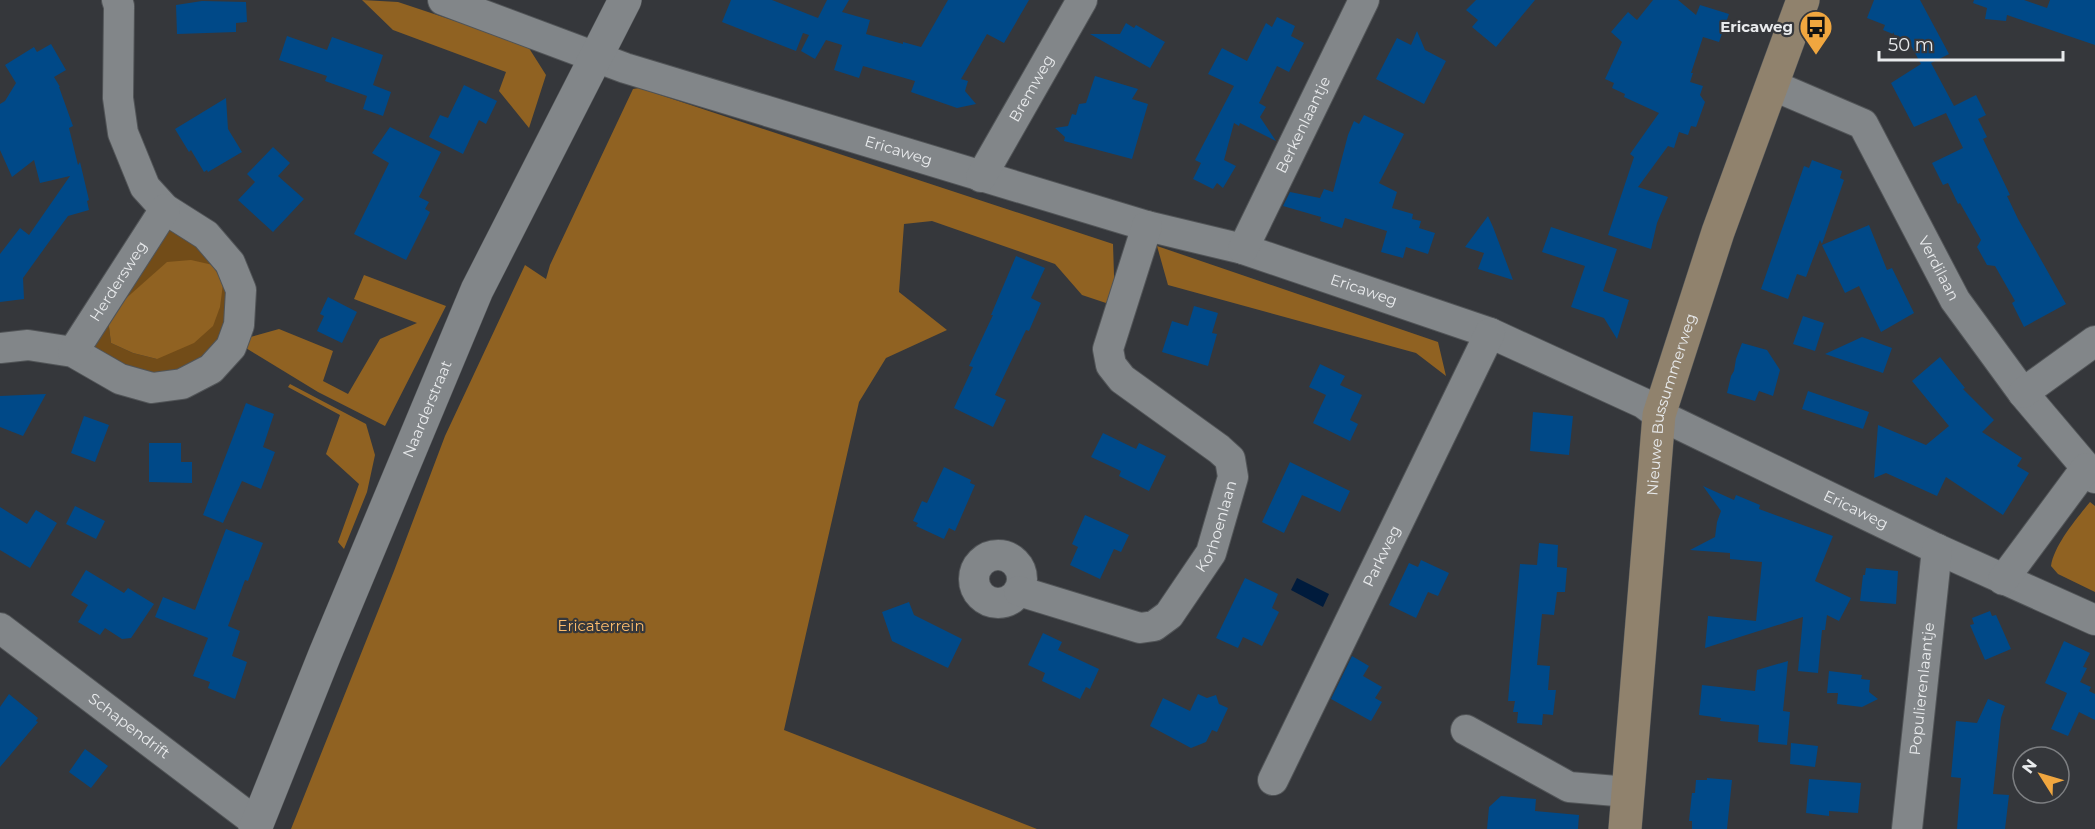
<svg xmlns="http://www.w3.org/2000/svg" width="2095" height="829" font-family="Montserrat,sans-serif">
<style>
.green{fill:#724c18}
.forest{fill:#906222}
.water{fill:#001b3c}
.building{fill:#004988}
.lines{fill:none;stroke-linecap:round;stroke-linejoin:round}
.minor-casing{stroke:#515457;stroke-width:32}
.tertiary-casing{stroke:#515457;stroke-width:34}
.secondary-casing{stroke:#515457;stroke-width:34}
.minor{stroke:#828689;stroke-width:30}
.tertiary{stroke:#828689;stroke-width:33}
.secondary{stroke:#90826d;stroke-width:33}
.labels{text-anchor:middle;stroke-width:4.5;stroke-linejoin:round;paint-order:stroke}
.poi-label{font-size:15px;font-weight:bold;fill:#e8eaec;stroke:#35373b;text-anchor:end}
.street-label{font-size:15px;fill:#e8eaec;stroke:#35373b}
.park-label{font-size:15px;fill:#fcbc6c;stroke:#35373b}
</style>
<rect width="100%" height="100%" fill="#35373b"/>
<path class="green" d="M172,225L207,247L231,285L225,337L183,374L137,376L89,346L108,319L111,343L133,353L157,359L114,309Z"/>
<g class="forest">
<path d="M362,0L398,2L527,45L546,75L529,128L499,91L506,72L393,30Z"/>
<path d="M639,88L1113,244L1115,306L1082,295L1055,264L932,221L904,224L899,292L947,330L886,358L859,402L784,730L1037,829H291L394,571L445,436L525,265L546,279L550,265L633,89Z"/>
<path d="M1157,246L1438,342L1446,376L1416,353L1168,285Z"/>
<path d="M191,260L213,265L223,284L220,307L213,326L194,343L157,359L133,353L111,343L108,319L114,309L167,262Z"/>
<path d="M364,275L446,306L385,426L318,392L241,345L243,339L279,329L333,351L323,381L348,394L380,339L417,323L354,299Z"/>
<path d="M290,384L366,424L375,455L367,492L344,549L338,542L359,484L326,454L340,415L288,387Z"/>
<path d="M2090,502L2095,506V592L2058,574L2051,566C2054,545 2077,518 2090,502Z"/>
</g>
<path class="water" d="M1297,578L1329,594L1323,607L1291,590Z"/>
<g class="building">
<path d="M731,0H772L818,18L827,0H849L842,12L870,20L866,34L903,44V42L921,47L948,0H1029L1004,43L987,34L961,79L968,81L965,91L976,104L957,108L911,92L915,81L863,66L859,78L834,70L842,45L826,40L815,59L801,51L809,35L803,33L796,51L722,22Z"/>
<path d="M1476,0H1535L1496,47L1472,27L1478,20L1466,10Z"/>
<path d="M1653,0H1678L1696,15L1700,5L1729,14L1719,42L1703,37L1691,73H1693L1690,82L1703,86L1700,95L1705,102L1696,127L1691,126L1688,135L1679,132L1674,148L1668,146L1638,187L1668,197L1657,223L1651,249L1608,235L1634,157L1630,154L1659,113L1624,97L1625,94L1612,88L1614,83L1605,79L1622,42L1611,32L1628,12L1637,20Z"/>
<path d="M1874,0H1920L1949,54L1931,63L1954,106L1976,95L1986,115L1978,119L1987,137L1983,139L2010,195L2007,196L2018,219L2066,304L2024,327L2012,303L2015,301L1995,266L1987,265L1977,247L1981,240L1960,203L1958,204L1948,183L1943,185L1932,163L1963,148L1946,113L1914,127L1891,83L1921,64L1908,40L1883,30L1885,25L1867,18Z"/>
<path d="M1974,0H2024L2047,8L2050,0H2095V45L2007,15L2006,21L1985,19L1987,8L1973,3Z"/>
<path d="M202,1L246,2L247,22L236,23V32L177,34L176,5Z"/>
<path d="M1277,17L1295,26L1291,36L1304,43L1289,72L1277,66L1259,103L1266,107L1260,117L1276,141L1240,123L1239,126L1234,123L1224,160L1236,166L1223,188L1217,183L1213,189L1193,179L1201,163L1195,160L1234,86L1208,74L1222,48L1247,61L1266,23L1272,27Z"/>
<path d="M1126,23L1134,28L1136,25L1165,42L1150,68L1090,34H1120Z"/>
<path d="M1417,31L1425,50L1446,61L1424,104L1376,79L1397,38L1411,45Z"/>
<path d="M287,36L327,50L332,37L383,55L373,85L391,92L383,116L363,109L367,96L325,81L327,76L279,60Z"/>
<path d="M51,44L66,70L54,77L60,87H59L73,126L69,128L78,165L80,162L89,200L87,201L89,210L68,216L46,246L23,278L24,299L0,302V254L20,228L29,235L70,176L40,183L34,160L12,177L0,150V104L5,101L16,83L5,65L34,47L37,52Z"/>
<path d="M1095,76L1138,89L1132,99L1148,104L1132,159L1064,141L1065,137L1055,128L1068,126L1072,114L1076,115L1079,104L1086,103Z"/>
<path d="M464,85L497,101L486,124L479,120L463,154L429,137L440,115L448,118Z"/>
<path d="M226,98L228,129L242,152L208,172L207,170L204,172L191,150L189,152L175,129Z"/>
<path d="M1364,115L1404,134L1379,183L1397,192L1392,208L1413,214L1412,219L1421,221L1419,228L1435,233L1428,254L1406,247L1403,258L1381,252L1387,231L1345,218L1342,228L1320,221L1321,217L1283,206L1290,192L1320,198L1324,189L1333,192L1348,135L1354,121L1359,124Z"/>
<path d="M390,127L441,152L419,197L429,202L425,209L430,212L406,260L354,234L389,163L372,153Z"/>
<path d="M273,147L290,163L278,176L304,199L273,232L238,200L255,182L247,174Z"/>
<path d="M1812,160L1842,171L1840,178L1844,180L1822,244L1820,240L1806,277L1797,274L1788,299L1761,289L1804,166L1809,168Z"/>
<path d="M1488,216L1493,227L1513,280L1478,269L1484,253L1465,247Z"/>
<path d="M1869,225L1887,270L1892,268L1914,313L1881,332L1859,286L1845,293L1822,245Z"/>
<path d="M1551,227L1617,249L1603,291L1629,300L1617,339L1604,318L1571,307L1585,266L1542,252Z"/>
<path d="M1016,256L1045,268L1031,298L1041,303L1029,331L1026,330L995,395L1006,400L993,427L954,408L973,367L969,366L993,315H991Z"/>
<path d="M328,297L357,312L342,343L317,331L324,316L320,314Z"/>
<path d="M1194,306L1218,313L1212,333L1217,334L1208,366L1162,352L1172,321L1188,326Z"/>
<path d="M1803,316L1824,323L1815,351L1793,344Z"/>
<path d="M1862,337L1892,348L1883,373L1825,354Z"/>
<path d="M1742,343L1767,350L1780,370L1773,396L1759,391L1755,401L1727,393L1731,376L1734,371L1736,359Z"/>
<path d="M1940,357L1965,388L1963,389L1994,420L1982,432L2022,458L2017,466L2029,473L2003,515L1946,477L1937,496L1886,473L1874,478L1878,425L1926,445L1949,426L1912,381Z"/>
<path d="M1320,364L1345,376L1340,385L1362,395L1350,420L1358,424L1350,441L1313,423L1326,395L1309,387Z"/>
<path d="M1808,391L1869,412L1863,429L1802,409Z"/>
<path d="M46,394L23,436L0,427V396Z"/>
<path d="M246,403L274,414L263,447L275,452L261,489L242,481L223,523L203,515Z"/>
<path d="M1533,412L1573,416L1569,455L1530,451Z"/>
<path d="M84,416L109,425L95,462L71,453Z"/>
<path d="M1103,433L1136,449L1139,443L1166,456L1149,491L1119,476L1121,471L1091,457Z"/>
<path d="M149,443H181V462H192V483L149,482Z"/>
<path d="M1290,462L1350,491L1340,512L1302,495L1284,533L1262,522Z"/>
<path d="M944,467L971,480L970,483L975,485L955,531L949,528L944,539L916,526L918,523L913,521L922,501L927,503Z"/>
<path d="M1703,486L1734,500L1736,495L1760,505L1759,509L1833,536L1815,581L1851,598L1839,621L1827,615L1825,630H1822L1818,673L1798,671L1803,617L1705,648L1708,616L1756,621L1762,562L1730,559V553L1690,550L1715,537L1717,522L1721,511Z"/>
<path d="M75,506L105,521L96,539L66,524Z"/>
<path d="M0,507L27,524L36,510L57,523L30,568L0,550Z"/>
<path d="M1085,515L1129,535L1121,552L1114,549L1100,579L1070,565L1078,547L1072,544Z"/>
<path d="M226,529L263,543L248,581L245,580L228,626L240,631L232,656L247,662L235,699L208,688L210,682L193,676L208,638L155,617L163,597L195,610Z"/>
<path d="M1539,543L1558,545L1557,567L1567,568L1565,592H1557L1554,615L1542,614L1537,665L1550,666L1548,690H1556L1553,715L1543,714L1542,725L1517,723L1518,712H1513L1515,701H1508L1520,564L1537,565Z"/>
<path d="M1421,560L1449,573L1438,596L1428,592L1416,618L1389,605L1409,563L1418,567Z"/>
<path d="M1866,568L1898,571L1896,604L1860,601L1863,575H1865Z"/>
<path d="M86,570L124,593L128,588L154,604L131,638L122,639L105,628L100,635L78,622L88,605L71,595Z"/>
<path d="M1245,578L1278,594L1272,608L1279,612L1262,646L1243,637L1238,648L1216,638Z"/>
<path d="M909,602L914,615L962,639L948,668L892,641L882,612Z"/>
<path d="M1990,611L1992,616L1996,615L2011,649L1985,660L1970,625L1974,624L1972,618Z"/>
<path d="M1043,633L1062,642L1058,650L1099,669L1090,689L1086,687L1080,699L1042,681L1045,673L1028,665Z"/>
<path d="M2064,641L2090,653L2083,667L2087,668L2080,682L2091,687L2089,691L2095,694V720L2079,712L2068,736L2051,729L2067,693L2045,683Z"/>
<path d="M1352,656L1369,666L1363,676L1382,687L1375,698L1382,702L1371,721L1331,699Z"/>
<path d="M1788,661L1783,711L1790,712L1787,745L1758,742L1759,725L1720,721L1721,718L1699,715L1702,685L1755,691L1757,670Z"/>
<path d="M1829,671L1862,675L1861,679L1870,680L1869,692L1878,699L1862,707L1837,704L1838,693H1827Z"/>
<path d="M9,694L38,718L36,721L38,722L0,767V707Z"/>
<path d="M1198,694L1207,698L1216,695L1219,704L1228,708L1217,732L1212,730L1206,742L1191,748L1150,726L1163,698L1190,711Z"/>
<path d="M1988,699L2005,706L2001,718L1993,794L2009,795L2005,829H1957L1961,778L1951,777L1956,721L1977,723Z"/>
<path d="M1791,743L1818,746L1815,767L1790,764Z"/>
<path d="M85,749L108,766L91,788L69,772Z"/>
<path d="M1707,778L1732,780L1727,829H1692V821H1689L1692,793H1695L1696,780H1707Z"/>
<path d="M1809,779L1861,783L1858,813L1829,811V816L1806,813Z"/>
<path d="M1501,796L1536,799L1535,811L1579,815L1578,829H1487L1489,807Z"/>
</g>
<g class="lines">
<g class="minor-casing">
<g id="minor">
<path id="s1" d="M443,0L625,68L1147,226L1243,249L1490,333L1643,403L1659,415L1678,424L1937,549L2095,620"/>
<path id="s2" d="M1772,85L1863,124L1955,300L2023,393L2095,478"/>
<path id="s3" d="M981,177L1082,0"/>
<path id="s4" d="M1243,249L1364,0"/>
<path d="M0,348L28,345L73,352L120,379L152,388L182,384L211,369L231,347L239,325L241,290L230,263L206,235L165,209L145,187L123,133L118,98L119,6L117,0"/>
<path id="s5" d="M73,352L165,209"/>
<path d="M2023,393L2095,341"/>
<circle cx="998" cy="579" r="24"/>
<path d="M2003,580L2086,468"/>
<path id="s6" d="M1019,591L1140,628L1154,626L1169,615L1211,553L1233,477L1230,459L1219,449L1122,379L1111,365L1108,349L1147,226"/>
<path id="s7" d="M0,628L257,823"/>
<path d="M1466,730L1569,787L1628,792"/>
<path id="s8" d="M1273,780L1490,333"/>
<path id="s9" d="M1907,829L1937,549"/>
</g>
</g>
<g class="tertiary-casing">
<g id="tertiary">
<path id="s10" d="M255,829L325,654L477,290L625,0"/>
</g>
</g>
<g class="secondary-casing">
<g id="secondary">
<path id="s11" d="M1625,829L1659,415L1718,232L1803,0"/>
</g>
</g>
<use href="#minor" class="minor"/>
<use href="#tertiary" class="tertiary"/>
<use href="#secondary" class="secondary"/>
</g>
<defs>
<g id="bus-pin" transform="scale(1.725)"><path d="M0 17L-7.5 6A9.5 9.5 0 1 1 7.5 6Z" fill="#f0a63f" stroke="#35373b"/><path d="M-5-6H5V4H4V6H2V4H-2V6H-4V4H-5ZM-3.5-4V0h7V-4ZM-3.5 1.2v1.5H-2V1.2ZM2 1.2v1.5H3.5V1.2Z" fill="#111"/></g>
</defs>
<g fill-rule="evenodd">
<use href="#bus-pin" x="1816" y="27"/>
</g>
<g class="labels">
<g class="poi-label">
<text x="1793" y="32">Ericaweg</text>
</g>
<g class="street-label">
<text dy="5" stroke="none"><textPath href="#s3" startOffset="102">Bremweg</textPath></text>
<text dy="5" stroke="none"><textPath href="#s4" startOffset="138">Berkenlaantje</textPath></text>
<text dy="5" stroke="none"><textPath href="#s1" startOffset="480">Ericaweg</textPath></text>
<text dy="5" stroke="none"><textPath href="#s2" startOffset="262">Verdilaan</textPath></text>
<text dy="5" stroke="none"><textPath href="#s5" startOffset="84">Herdersweg</textPath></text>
<text dy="5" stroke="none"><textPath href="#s1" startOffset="966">Ericaweg</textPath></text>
<text dy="5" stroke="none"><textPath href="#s11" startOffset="428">Nieuwe Bussummerweg</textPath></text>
<text dy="5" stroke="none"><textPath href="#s10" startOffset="454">Naarderstraat</textPath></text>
<text dy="5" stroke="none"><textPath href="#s1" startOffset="1506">Ericaweg</textPath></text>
<text dy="5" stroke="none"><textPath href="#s6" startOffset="261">Korhoenlaan</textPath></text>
<text dy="5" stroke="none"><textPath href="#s8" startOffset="249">Parkweg</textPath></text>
<text dy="5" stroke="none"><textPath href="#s9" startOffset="141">Populierenlaantje</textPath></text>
<text dy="5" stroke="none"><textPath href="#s7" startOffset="162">Schapendrift</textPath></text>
</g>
<g class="park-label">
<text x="601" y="631">Ericaterrein</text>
</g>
</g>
<g transform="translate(2041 775) rotate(307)"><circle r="28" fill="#35373b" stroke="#7d7f82" stroke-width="1.5"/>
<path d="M0-4.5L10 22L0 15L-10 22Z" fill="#f0a63f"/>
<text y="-9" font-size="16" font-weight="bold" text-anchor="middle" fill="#e8eaec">N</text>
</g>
<path d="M1879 51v9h184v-9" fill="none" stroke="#e8eaec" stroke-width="3"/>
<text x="1888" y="51" font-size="18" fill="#e8eaec" stroke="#35373b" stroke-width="4.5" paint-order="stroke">50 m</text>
</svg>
